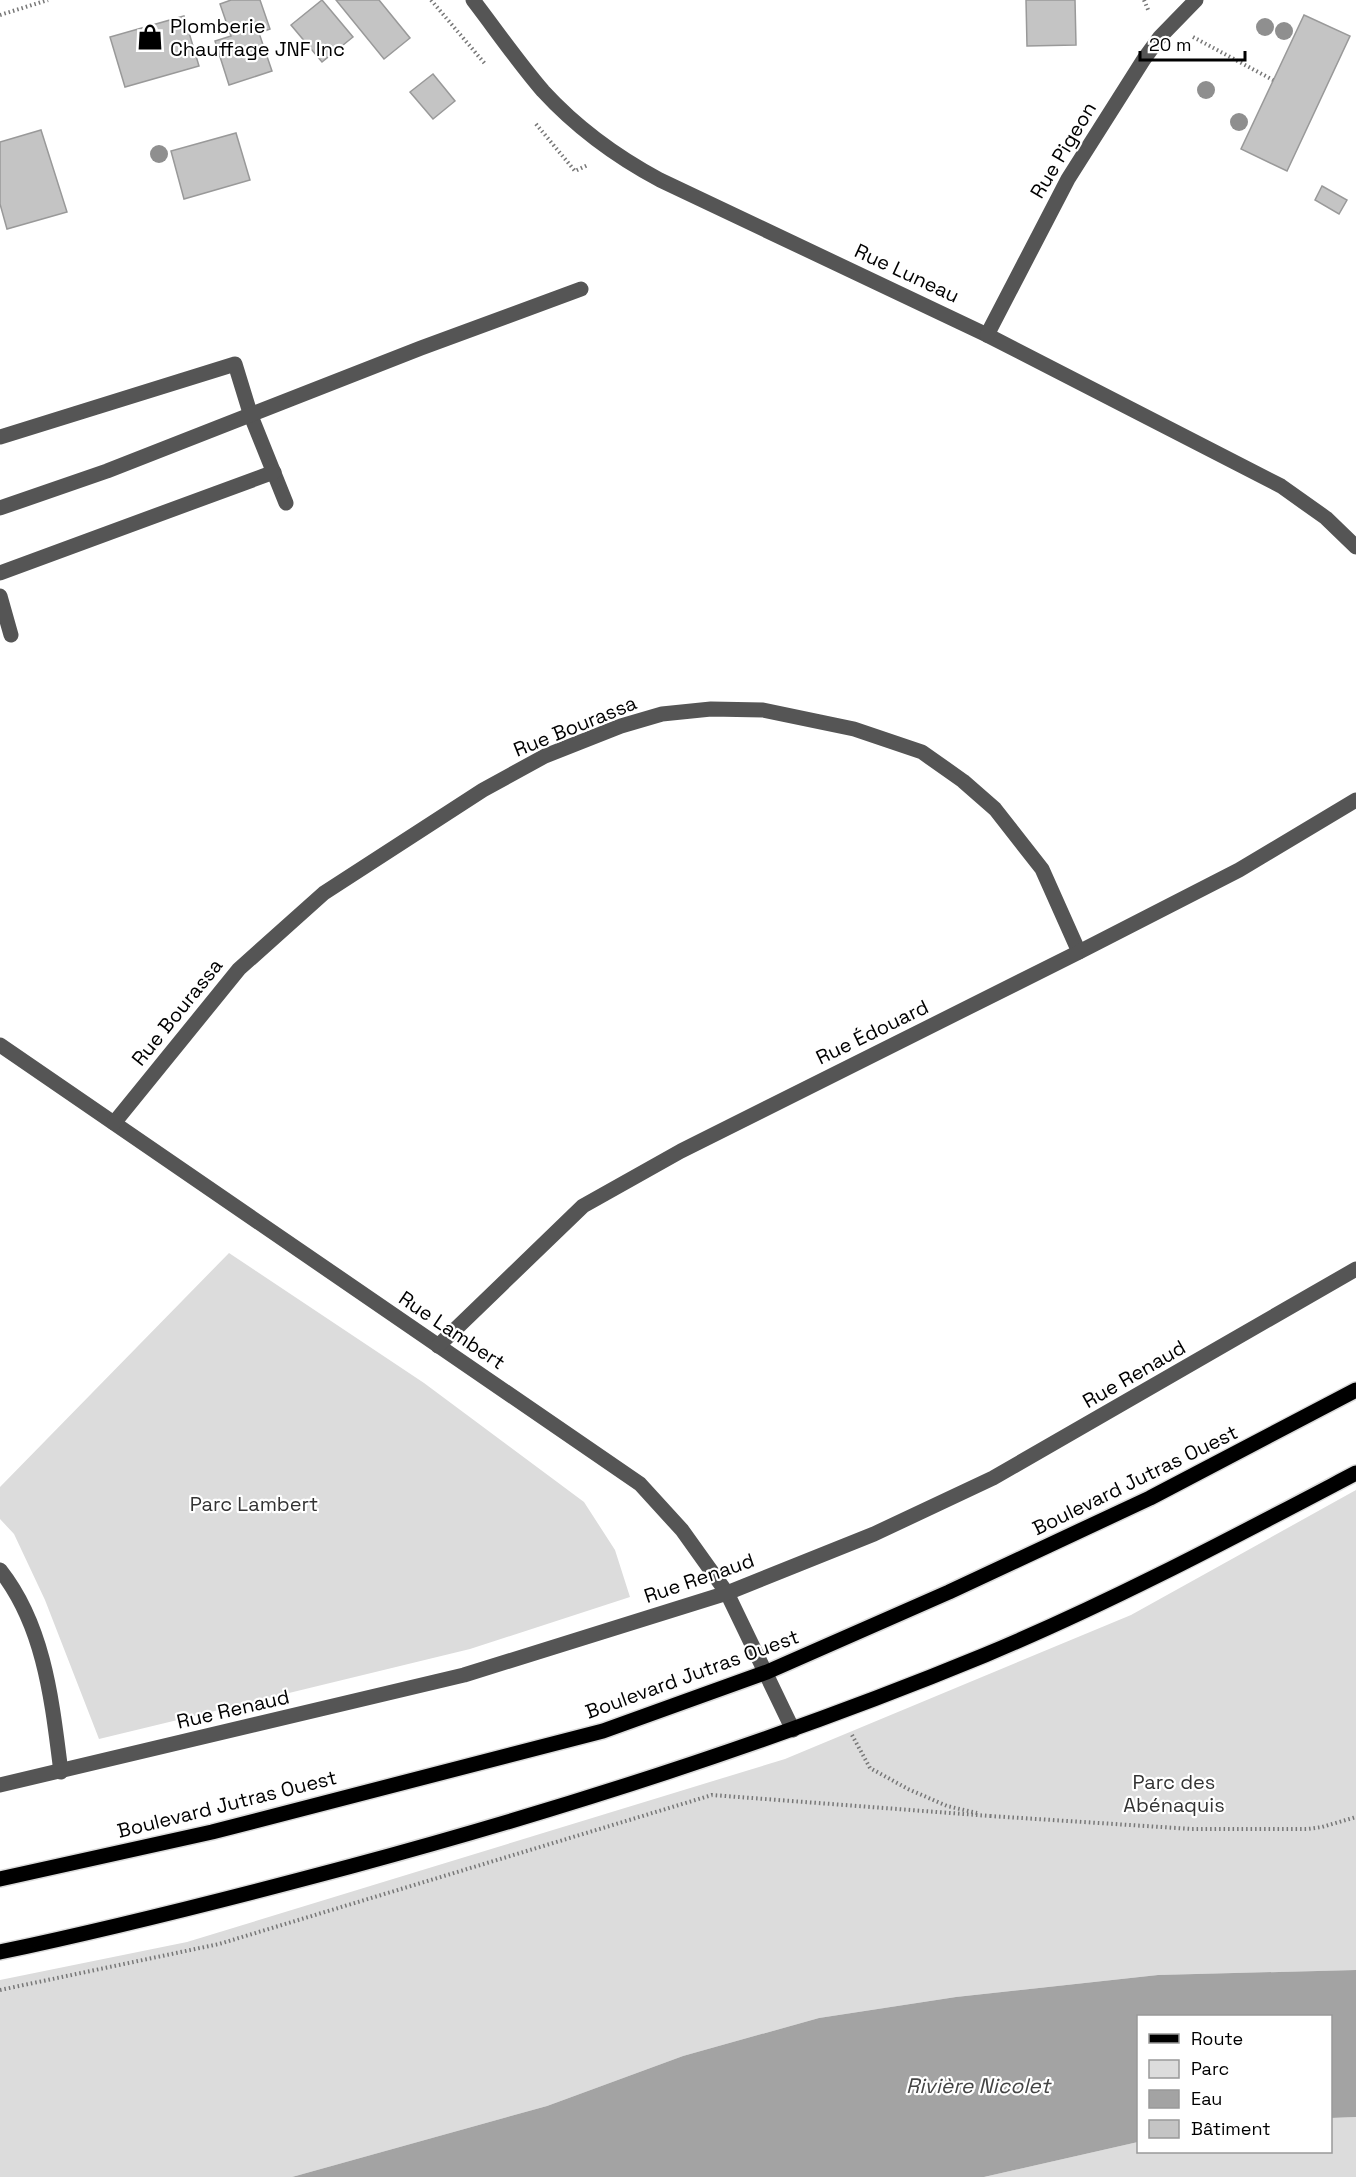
<svg xmlns="http://www.w3.org/2000/svg" width="1356" height="2177" font-family="'Space Grotesk',sans-serif">
<style>
.green{fill:#dcdcdc}
.water{fill:#a3a3a3}
.building{fill:#c4c4c4;stroke:#999;stroke-width:1.5}
.lines{fill:none;stroke-linecap:round;stroke-linejoin:round}
.major-casing{stroke:#dbdbdb;stroke-width:18}
.path{stroke:#777;stroke-width:4;stroke-dasharray:1.5 3;stroke-linecap:butt}
.minor{stroke:#555;stroke-width:15}
.major{stroke:#000;stroke-width:15}
.tree{fill:#8f8f8f}
.labels{text-anchor:middle;stroke-width:4.5;stroke-linejoin:round;paint-order:stroke}
.poi-label{font-size:20px;fill:#000;stroke:#fff;text-anchor:start}
.street-label{font-size:20px;fill:#000;stroke:#fff}
.park-label{font-size:20px;fill:#333;stroke:#fff}
.water-label{font-size:21px;font-style:italic;fill:#444;stroke:#fff}
</style>
<rect width="100%" height="100%" fill="#fff"/>
<g class="green">
<path d="M229,1253L424,1383L584,1502L615,1550L630,1597L470,1649L99,1739L45,1600L14,1534L0,1519V1487Z"/>
<path d="M1356,1490V1970L1158,1975L956,1997L819,2018L683,2056L547,2106L292,2177H0V1980L187,1942L785,1759L1131,1615Z"/>
<path d="M1356,2117V2177H984L1138,2142V2152H1330L1331,2118Z"/>
</g>
<path class="water" d="M1356,1970V2117L1331,2118L1330,2016H1138V2142L984,2177H292L547,2106L683,2056L819,2018L956,1997L1158,1975Z"/>
<g class="building">
<path d="M231,0H260L270,29L259,33L272,71L229,85L215,41L231,36L220,4Z"/>
<path d="M322,0L353,37L322,62L291,25Z"/>
<path d="M336,0H379L410,38L384,59Z"/>
<path d="M1026,0H1075L1076,45L1027,46Z"/>
<path d="M1304,15L1350,36L1287,171L1241,149Z"/>
<path d="M184,16L199,66L125,87L110,37Z"/>
<path d="M433,74L455,101L433,119L410,92Z"/>
<path d="M41,130L67,212L7,229L0,204V142Z"/>
<path d="M236,133L250,180L184,199L171,151Z"/>
<path d="M1322,186L1347,200L1339,214L1315,200Z"/>
</g>
<g class="lines">
<g class="major-casing">
<g id="major">
<path d="M0,1879L212,1832L603,1731L767,1672L949,1592L1150,1498L1356,1390"/>
<path d="M0,1952C119,1927 236,1897 352,1866C567,1808 779,1740 985,1655C1112,1602 1234,1537 1356,1473"/>
</g>
</g>
<g class="path">
<path d="M431,0L486,65"/>
<path d="M1144,0L1149,12"/>
<path d="M0,15L48,0"/>
<path d="M1193,37L1273,80"/>
<path d="M536,124L575,171L588,165"/>
<path d="M852,1735L870,1768L908,1789L947,1806L977,1813"/>
<path d="M990,1816L1192,1829H1308L1322,1827L1356,1817"/>
<path d="M0,1990L219,1944L712,1795L990,1816"/>
</g>
<g class="minor">
<path d="M473,0C496,30 518,62 543,91C576,127 617,157 660,180L987,335L1281,486L1326,518L1356,547"/>
<path d="M987,335L1068,179L1144,59L1160,37L1196,0"/>
<path d="M0,437L235,364L251,416L286,503"/>
<path d="M0,508L107,471L421,348L581,289"/>
<path d="M0,573L274,472"/>
<path d="M0,596L11,635"/>
<path d="M0,1045L640,1484L682,1530L727,1593L793,1730"/>
<path d="M114,1123L239,969L324,893L483,790L545,756L621,726L662,714L711,709L763,710L854,729L922,752L963,781L995,809L1042,869L1079,952"/>
<path d="M438,1346L583,1206L681,1151L1079,952L1239,870L1356,800"/>
<path d="M0,1570C45,1627 52,1702 61,1772"/>
<path d="M0,1785L464,1675L727,1593L874,1534L993,1478L1356,1269"/>
</g>
<use href="#major" class="major"/>
</g>
<g class="tree">
<circle cx="1265" cy="27" r="9"/>
<circle cx="1284" cy="31" r="9"/>
<circle cx="1206" cy="90" r="9"/>
<circle cx="1239" cy="122" r="9"/>
<circle cx="159" cy="154" r="9"/>
</g>
<defs>
<g id="shop-bare" transform="scale(2.07)"><path d="M-5-2.5h2.3a2.7 3.5 0 0 1 5.4 0H5L5.5 6h-11ZM-1.5-2.5h3a1.5 2.3 0 0 0-3 0Z" fill="#000" stroke="#fff" stroke-width="2.5" paint-order="stroke"/></g>
</defs>
<g fill-rule="evenodd">
<use href="#shop-bare" x="150" y="37"/>
</g>
<g class="labels">
<g class="poi-label">
<text x="170" y="33">Plomberie<tspan x="170" dy="23">Chauffage JNF Inc</tspan></text>
</g>
<g class="street-label">
<text transform="translate(1063 150) rotate(-59)" y="7">Rue Pigeon</text>
<text transform="translate(907 273) rotate(25)" y="7">Rue Luneau</text>
<text transform="translate(575 726) rotate(-22)" y="7">Rue Bourassa</text>
<text transform="translate(177 1012) rotate(-51)" y="7">Rue Bourassa</text>
<text transform="translate(872 1032) rotate(-26)" y="7">Rue Édouard</text>
<text transform="translate(452 1330) rotate(34)" y="7">Rue Lambert</text>
<text transform="translate(1134 1374) rotate(-30)" y="7">Rue Renaud</text>
<text transform="translate(1135 1480) rotate(-26)" y="7">Boulevard Jutras Ouest</text>
<text transform="translate(699 1578) rotate(-19)" y="7">Rue Renaud</text>
<text transform="translate(692 1674) rotate(-20)" y="7">Boulevard Jutras Ouest</text>
<text transform="translate(233 1709) rotate(-13)" y="7">Rue Renaud</text>
<text transform="translate(227 1804) rotate(-14)" y="7">Boulevard Jutras Ouest</text>
</g>
<g class="park-label">
<text x="254" y="1511">Parc Lambert</text>
<text x="1174" y="1789">Parc des<tspan x="1174" dy="23">Abénaquis</tspan></text>
</g>
<g class="water-label">
<text x="978" y="2093">Rivière Nicolet</text>
</g>
</g>
<rect x="1137" y="2015" width="195" height="138" fill="#ffffff" stroke="#999999" stroke-width="1.5"/>
<rect x="1149" y="2034" width="30" height="9" fill="#000000" stroke="#999999" stroke-width="1.5"/>
<text x="1191" y="2045" font-size="18" fill="#000000">Route</text>
<rect x="1149" y="2060" width="30" height="18" fill="#dcdcdc" stroke="#999999" stroke-width="1.5"/>
<text x="1191" y="2075" font-size="18" fill="#000000">Parc</text>
<rect x="1149" y="2090" width="30" height="18" fill="#a3a3a3" stroke="#999999" stroke-width="1.5"/>
<text x="1191" y="2105" font-size="18" fill="#000000">Eau</text>
<rect x="1149" y="2120" width="30" height="18" fill="#c4c4c4" stroke="#999999" stroke-width="1.5"/>
<text x="1191" y="2135" font-size="18" fill="#000000">Bâtiment</text>
<path d="M1140 51v9h105v-9" fill="none" stroke="#000000" stroke-width="3"/>
<text x="1149" y="51" font-size="18" fill="#000000" stroke="#ffffff" stroke-width="4.5" paint-order="stroke">20 m</text>
</svg>
